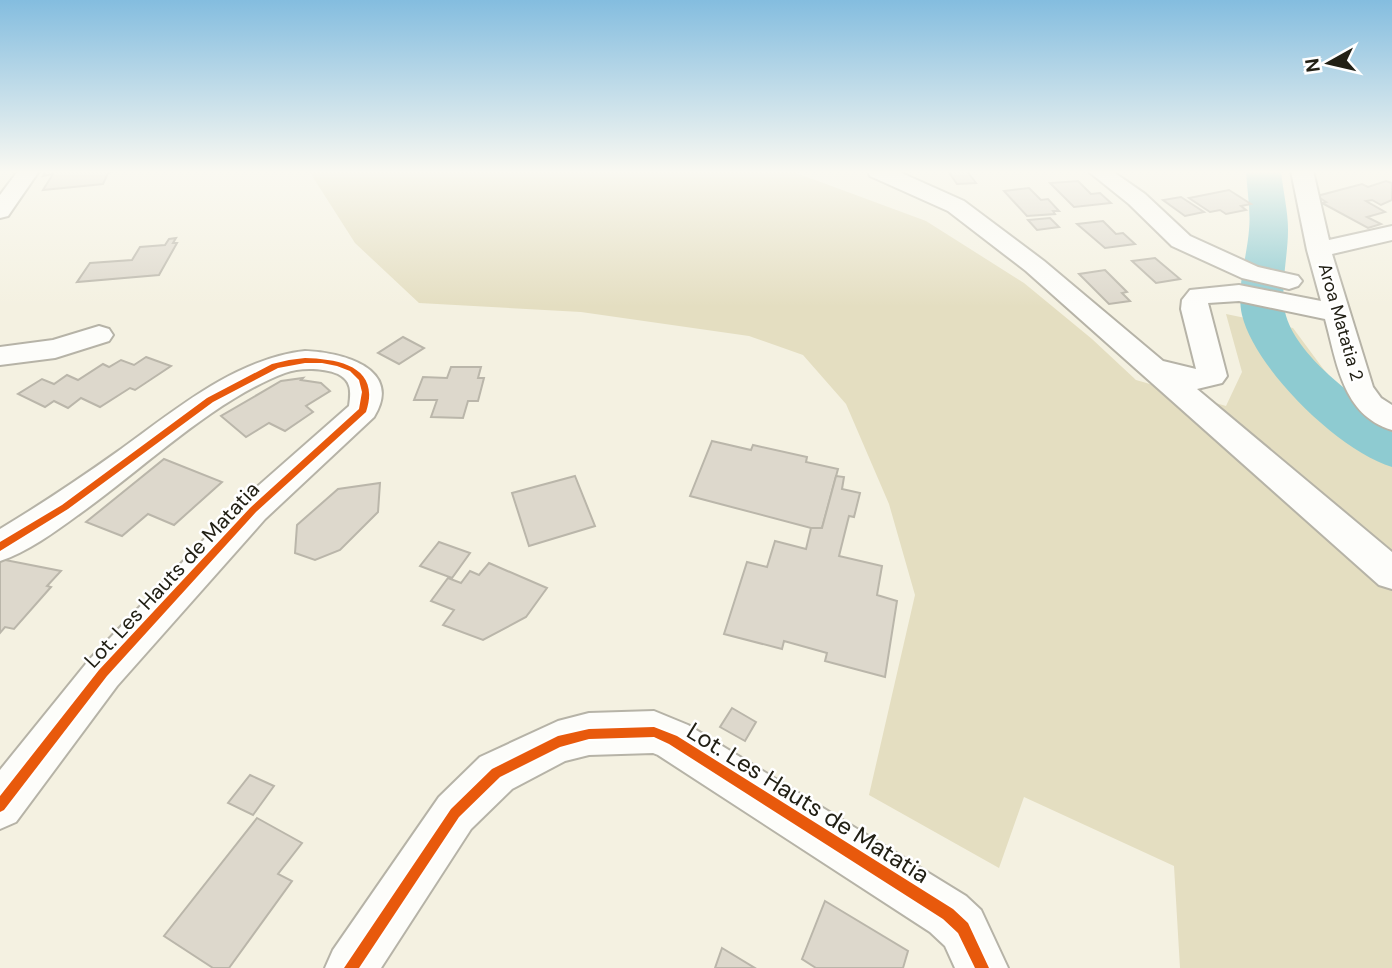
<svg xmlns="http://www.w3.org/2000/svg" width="1392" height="968" font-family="'DM Sans',sans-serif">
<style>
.green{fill:#e4dec1}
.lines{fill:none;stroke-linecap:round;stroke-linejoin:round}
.river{fill:#8ecbd1;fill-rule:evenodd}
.building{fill:#ddd8cc;stroke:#bab6aa;stroke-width:2}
.minor-casing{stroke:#b6b3a7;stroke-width:4}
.minor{fill:#fdfdfa;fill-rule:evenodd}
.cycleway-casing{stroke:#fff;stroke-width:4}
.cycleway{fill:#e8590c;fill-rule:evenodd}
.labels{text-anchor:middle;stroke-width:5;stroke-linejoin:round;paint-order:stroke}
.far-street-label{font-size:18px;fill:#222015;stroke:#fff}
.street-label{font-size:21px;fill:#222015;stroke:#fff}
.near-street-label{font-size:24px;fill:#222015;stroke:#fff}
</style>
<rect width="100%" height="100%" fill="#f4f1e1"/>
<path class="green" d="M309,171H791L926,221L1024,283L1092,339L1136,380L1226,406L1242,372L1226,314L1293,328L1353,409L1392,435V968H1180L1174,866L1024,797L999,868L869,795L915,595L889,504L846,404L803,355L749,336L581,312L419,303L355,243Z"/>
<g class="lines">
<path class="river" d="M1246,171H1281C1283,191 1288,211 1288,230C1288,257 1280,286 1285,312C1295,356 1357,399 1392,423V467C1339,451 1255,369 1242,315C1236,289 1247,257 1249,230C1251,211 1247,191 1246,171Z"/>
</g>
<g class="building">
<path d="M46,171H114L108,173L103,184L43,190L53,174L43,176Z"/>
<path d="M948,171H967L976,183L957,184Z"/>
<path d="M1078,181L1091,194L1100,193L1111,203L1074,207L1050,183Z"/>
<path d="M1386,181L1392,183V200L1381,205L1372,200L1366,201L1385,212L1367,217L1381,224L1368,228L1322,203L1326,202L1317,196L1362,184L1368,187Z"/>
<path d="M1029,188L1041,200L1048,199L1059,211H1053L1055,214L1027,216L1004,191Z"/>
<path d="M1229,190L1251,204L1241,206L1246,210L1226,214L1220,210L1210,212L1189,198Z"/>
<path d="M1181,197L1204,212L1185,216L1163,200Z"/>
<path d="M1050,218L1059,227L1037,230L1028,220Z"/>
<path d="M1103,221L1116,234L1123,233L1135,244L1105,248L1077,224Z"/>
<path d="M176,238L173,243H177L159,275L77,282L90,263L132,260L140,247L165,245L169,239Z"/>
<path d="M1155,258L1180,279L1156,283L1132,261Z"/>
<path d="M1105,270L1127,292L1122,293L1130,301L1109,304L1079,274Z"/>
<path d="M403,337L424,348L399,364L378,353Z"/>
<path d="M146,357L171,366L135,390L130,388L100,407L81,398L68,408L54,401L45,407L18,394L42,379L54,384L67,375L78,380L103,364L109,367L121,360L134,365Z"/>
<path d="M451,367H481L478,378H484L478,401H468L463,418L431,417L437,400H414L423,377L447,378Z"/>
<path d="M303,378L301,380L321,383L330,391L306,406L313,412L285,431L269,423L246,437L221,416L281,381Z"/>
<path d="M712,441L751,450L753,445L807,457L806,462L838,469L822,528H811L690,496Z"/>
<path d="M164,459L222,482L174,525L148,514L122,536L86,522Z"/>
<path d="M575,476L595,526L529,546L512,493Z"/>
<path d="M836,476L844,477L842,489L860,493L854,517L849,516L839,556L882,566L877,595L897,601L885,677L825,661L827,653L784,641L782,649L724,634L747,562L767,567L775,541L806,549L811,528H822Z"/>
<path d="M380,483L378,512L340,550L315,560L295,553L297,525L338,489Z"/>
<path d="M439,542L470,553L452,578L420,566Z"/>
<path d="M0,559L61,571L47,586L51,587L14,629L5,627L0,633Z"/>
<path d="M489,563L547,588L526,617L483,640L443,625L454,610L431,601L448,578L461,583L470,571L479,575Z"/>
<path d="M732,708L756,722L745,741L720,727Z"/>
<path d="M250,775L274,786L253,815L228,803Z"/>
<path d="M257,818L302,843L278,874L292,881L229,968H213L164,936Z"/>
<path d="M825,901L908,951L903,968H816L802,959Z"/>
<path d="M722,948L755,968H715Z"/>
</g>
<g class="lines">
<g class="minor-casing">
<g id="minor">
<path d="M18,171H39L8,216L0,218V195Z"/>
<path d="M868,171H897L964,201L1044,261L1163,361L1196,369L1181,309L1182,300L1190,290L1239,285L1321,301L1307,250L1291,171H1313L1329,240L1392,226V240L1332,254L1373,387L1381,398L1392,405V430C1342,415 1337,362 1325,319L1239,301L1208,303L1227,376L1222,383L1197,389L1392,552V589L1379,585L1026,271L948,211L870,176Z"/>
<path d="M1088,171H1112L1145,194L1190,236L1258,267L1298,276L1302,281L1298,286L1289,289L1242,278L1172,246L1129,204Z"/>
<path d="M99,326L109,329L113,335L109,341L55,358L0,365V347L53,340Z"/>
<path d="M305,351C341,352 404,368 374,417L265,519L117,686L16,822L0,829V770L89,660L241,501L349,406C351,392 352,381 338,374C324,368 300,367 285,373C213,400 142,470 78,515C55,532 27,552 0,561V529C40,505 79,479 117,452C174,411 234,359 305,351Z"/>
<path d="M654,711L688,725L966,896L981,910L1008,968H955L945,946L930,932L658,755L653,753L589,755L565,761L512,789L471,829L381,968H325L333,950L439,797L480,757L558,721L589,713Z"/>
</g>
</g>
<use href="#minor" class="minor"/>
<g class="cycleway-casing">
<g id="cycleway">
<path d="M305,358C340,359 381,367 366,412L256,512L107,676L4,810L0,812V796L99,670L250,508L359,409L362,392L359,380L350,371L337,366L322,363H305L278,368L213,402L68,509L0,551V542L62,505L207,398L272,364L289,360Z"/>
<path d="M654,727L677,736L953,909L968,923L989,968H975L958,933L943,919L669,744L654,737L589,739L560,747L500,777L459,817L359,968H344L451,809L492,769L558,736L589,729Z"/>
</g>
</g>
<use href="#cycleway" class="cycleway"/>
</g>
<linearGradient id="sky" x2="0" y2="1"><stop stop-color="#84bddf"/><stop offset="0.56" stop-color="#faf9f2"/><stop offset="1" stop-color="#faf9f2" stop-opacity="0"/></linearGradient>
<rect width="1392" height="307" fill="url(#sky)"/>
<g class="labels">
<g class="far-street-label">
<text transform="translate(1341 322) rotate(74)" y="6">Aroa Matatia 2</text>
</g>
<g class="street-label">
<text transform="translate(172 575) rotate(-47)" y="7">Lot. Les Hauts de Matatia</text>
</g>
<g class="near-street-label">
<text transform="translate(808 803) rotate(32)" y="8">Lot. Les Hauts de Matatia</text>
</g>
</g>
<g transform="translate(1329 63) rotate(262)" stroke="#ffffff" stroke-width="5" paint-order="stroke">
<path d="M0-5L12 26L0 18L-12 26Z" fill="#222015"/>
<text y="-10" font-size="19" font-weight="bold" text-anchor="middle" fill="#222015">N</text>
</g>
</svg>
